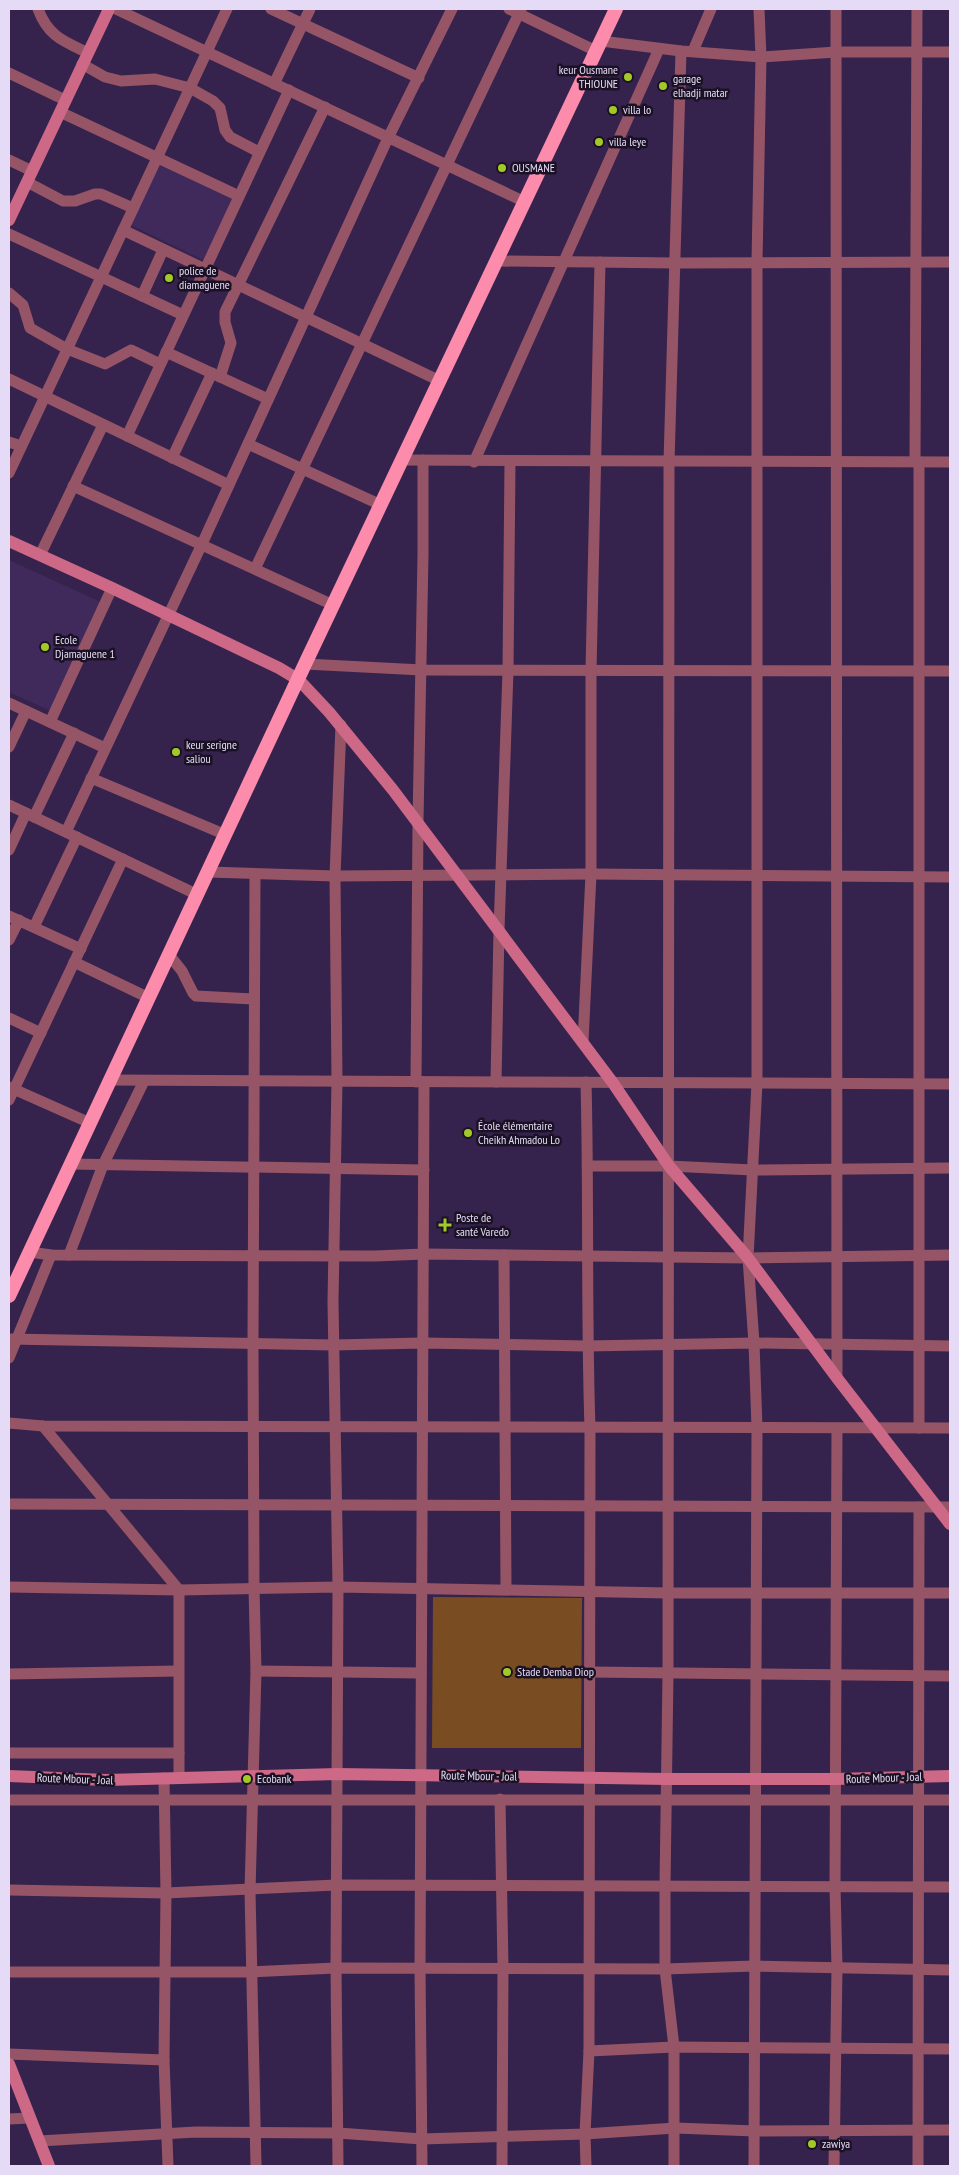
<svg xmlns="http://www.w3.org/2000/svg" width="959" height="2175" font-family="'PT Sans Narrow',sans-serif">
<style>
.built{fill:#402a5b}
.green{fill:#794d21}
.lines{fill:none;stroke-linecap:round;stroke-linejoin:round}
.minor{stroke:#955567;stroke-width:11}
.secondary{stroke:#cd6886;stroke-width:12}
.trunk{stroke:#fc8bac;stroke-width:14}
.poi-dot{fill:#a3c926;stroke:#1a1224;stroke-width:2}
.labels{text-anchor:middle;stroke-width:5;stroke-linejoin:round;paint-order:stroke}
.poi-label{font-size:12px;fill:#e5dbf6;stroke:#1a1224;text-anchor:start}
.street-label{font-size:12px;fill:#e5dbf6;stroke:#1a1224}
</style>
<rect width="100%" height="100%" fill="#36234d"/>
<g class="built">
<path d="M160,162L235,196L203,260L131,225Z"/>
<path d="M9,560L103,603L51,711L9,692Z"/>
</g>
<path class="green" d="M433,1597L582,1598L581,1748H432Z"/>
<g class="lines">
<g class="minor">
<path d="M38,9C48,36 63,41 88,53"/>
<path d="M116,9L525,202"/>
<path d="M271,9L419,78"/>
<path d="M509,9L596,51"/>
<path d="M836,9L837,1378"/>
<path d="M601,41L681,51L761,57L836,52H950"/>
<path d="M693,51L711,9"/>
<path d="M82,64L105,77L121,81L155,79L190,88L213,101L220,108L225,130L230,137L259,152"/>
<path d="M9,73L65,100"/>
<path d="M274,84L310,9"/>
<path d="M60,112L239,196"/>
<path d="M9,160L32,171"/>
<path d="M27,182L63,201H75L95,194H101L133,208"/>
<path d="M123,230L440,381"/>
<path d="M9,234L183,315"/>
<path d="M497,261L675,263L950,262"/>
<path d="M9,293L23,305L30,328L67,349L105,364L131,350L160,364"/>
<path d="M142,296L163,250"/>
<path d="M166,352L268,399"/>
<path d="M220,377L231,343L225,322V312L325,107"/>
<path d="M9,379L229,485"/>
<path d="M127,436L289,90"/>
<path d="M9,442L21,446"/>
<path d="M248,444L381,505"/>
<path d="M172,458L212,373"/>
<path d="M402,460L950,462"/>
<path d="M474,462L659,49"/>
<path d="M915,462L917,9"/>
<path d="M9,473L227,9"/>
<path d="M73,486L333,605"/>
<path d="M40,555L103,425"/>
<path d="M255,569L521,9"/>
<path d="M305,664L422,670L950,671"/>
<path d="M9,703L105,748"/>
<path d="M50,722L112,588"/>
<path d="M9,747L26,711"/>
<path d="M91,778L226,835"/>
<path d="M9,805L198,895"/>
<path d="M34,817L74,733"/>
<path d="M66,832L202,544L388,138L452,9"/>
<path d="M9,850L26,813"/>
<path d="M209,872L335,876L591,874L950,877"/>
<path d="M255,875L253,1343L254,1588L256,1671L250,1891L256,2166"/>
<path d="M9,916L81,949"/>
<path d="M34,927L77,837"/>
<path d="M9,940L19,920"/>
<path d="M170,956L182,971L193,993L196,996L253,999"/>
<path d="M74,962L149,998"/>
<path d="M9,1018L41,1033"/>
<path d="M583,1042L591,874V671L600,262"/>
<path d="M110,1080L950,1084"/>
<path d="M416,1082L418,821L423,555V460"/>
<path d="M496,1082L499,930L508,671L510,462"/>
<path d="M9,1087L90,1123"/>
<path d="M9,1100L123,859"/>
<path d="M71,1164L424,1170"/>
<path d="M588,1166H669L753,1170L950,1168"/>
<path d="M30,1252L51,1255L375,1256L424,1254L748,1258L950,1255"/>
<path d="M69,1255L103,1165L144,1081"/>
<path d="M504,1255L506,1589"/>
<path d="M9,1339L333,1345L423,1343L587,1346L754,1343L950,1346"/>
<path d="M9,1358L51,1255"/>
<path d="M9,1423L43,1426L950,1428"/>
<path d="M43,1426L179,1590V1778"/>
<path d="M919,1428V462"/>
<path d="M9,1504L950,1507"/>
<path d="M9,1587L179,1590L338,1587L668,1593H950"/>
<path d="M256,1671L421,1673"/>
<path d="M590,1672L950,1676"/>
<path d="M9,1674L178,1671"/>
<path d="M9,1753H179"/>
<path d="M164,1778L166,1893L164,2060L168,2166"/>
<path d="M500,1799L503,1968L502,2166"/>
<path d="M9,1800H950"/>
<path d="M9,1890L166,1893L336,1885L950,1887"/>
<path d="M9,1972H251L336,1968L665,1969L754,1966L950,1970"/>
<path d="M589,2051L674,2047L950,2049"/>
<path d="M9,2054L164,2060"/>
<path d="M9,2119L29,2118"/>
<path d="M39,2141L196,2132L338,2133L422,2139L585,2134L675,2128L755,2131L950,2130"/>
<path d="M338,2166L336,1968L338,1587L333,1302L337,1081L335,876L341,725"/>
<path d="M422,2166L420,1968L424,1082"/>
<path d="M586,2166L585,2134L589,2051L590,1428C586,1312 589,1198 586,1082"/>
<path d="M674,2166V2047L665,1969V1886L668,1673L669,462L681,51"/>
<path d="M754,2166L757,1428L754,1343L748,1258L757,1083V262L761,57L759,9"/>
<path d="M834,2166L837,1968L835,1887L837,1428"/>
<path d="M918,2166L919,1507"/>
</g>
<g class="secondary">
<path d="M9,220L109,9"/>
<path d="M9,541L112,588L279,668L299,680L329,712L393,790L613,1083L669,1166L748,1258L837,1378L950,1524"/>
<path d="M9,1776L106,1780L337,1774L667,1779H835L950,1776"/>
<path d="M9,2064L49,2166"/>
</g>
<path class="trunk" d="M9,1296L305,664L616,9"/>
</g>
<g class="poi-dot">
<circle cx="628" cy="77" r="5"/>
<circle cx="663" cy="86" r="5"/>
<circle cx="613" cy="110" r="5"/>
<circle cx="599" cy="142" r="5"/>
<circle cx="502" cy="168" r="5"/>
<circle cx="169" cy="278" r="5"/>
<circle cx="45" cy="647" r="5"/>
<circle cx="176" cy="752" r="5"/>
<circle cx="468" cy="1133" r="5"/>
<path d="M442.5 1217.5h5v5h5v5h-5v5h-5v-5h-5v-5h5z"/>
<circle cx="507" cy="1672" r="5"/>
<circle cx="247" cy="1779" r="5"/>
<circle cx="812" cy="2144" r="5"/>
</g>
<g class="labels">
<g class="poi-label">
<text x="618" y="74" text-anchor="end">keur Ousmane<tspan x="618" dy="14">THIOUNE</tspan></text>
<text x="673" y="83">garage<tspan x="673" dy="14">elhadji matar</tspan></text>
<text x="623" y="114">villa lo</text>
<text x="609" y="146">villa leye</text>
<text x="512" y="172">OUSMANE</text>
<text x="179" y="275">police de<tspan x="179" dy="14">diamaguene</tspan></text>
<text x="55" y="644">Ecole<tspan x="55" dy="14">Djamaguene 1</tspan></text>
<text x="186" y="749">keur serigne<tspan x="186" dy="14">saliou</tspan></text>
<text x="478" y="1130">École élémentaire<tspan x="478" dy="14">Cheikh Ahmadou Lo</tspan></text>
<text x="456" y="1222">Poste de<tspan x="456" dy="14">santé Varedo</tspan></text>
<text x="517" y="1676">Stade Demba Diop</text>
<text x="257" y="1783">Ecobank</text>
<text x="822" y="2148">zawiya</text>
</g>
<g class="street-label">
<text transform="translate(479 1776) rotate(1)" y="4">Route Mbour - Joal</text>
<text transform="translate(884 1778) rotate(-2)" y="4">Route Mbour - Joal</text>
<text transform="translate(75 1779) rotate(2)" y="4">Route Mbour - Joal</text>
</g>
</g>
<rect width="959" height="2175" fill="none" stroke="#e5dbf6" stroke-width="20"/>
</svg>
